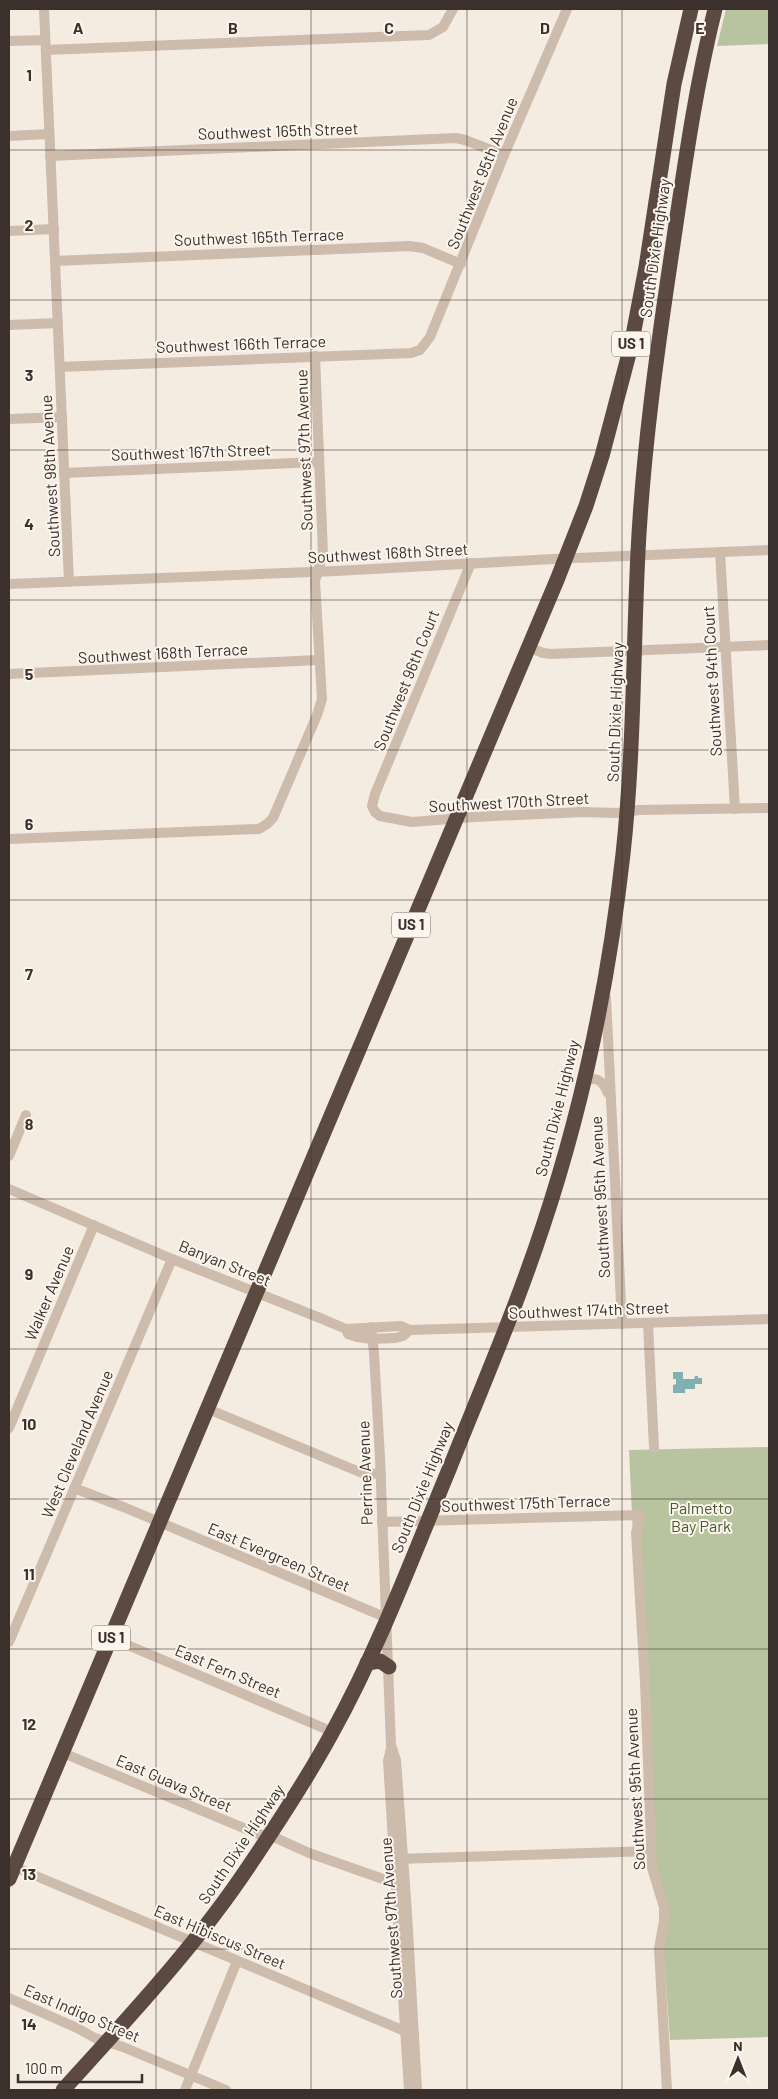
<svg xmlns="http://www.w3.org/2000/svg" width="778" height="2099" font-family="Barlow,sans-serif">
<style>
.green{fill:#b8c4a0}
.water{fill:#7fb0b2}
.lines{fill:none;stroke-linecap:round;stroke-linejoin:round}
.minor{stroke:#cdbbac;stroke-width:10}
.highway{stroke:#5c4a42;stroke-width:15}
.grid{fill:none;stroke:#3b302b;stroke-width:1;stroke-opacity:0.55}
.labels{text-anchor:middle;stroke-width:4;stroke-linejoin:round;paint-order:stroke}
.shield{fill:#fbf5ee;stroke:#756b66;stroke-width:1}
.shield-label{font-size:15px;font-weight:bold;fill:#3b302b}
.street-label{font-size:16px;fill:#3b302b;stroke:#fbf5ee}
.park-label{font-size:16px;fill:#4a5a2e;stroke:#fbf5ee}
.grid-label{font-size:16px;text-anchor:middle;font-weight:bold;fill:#3b302b;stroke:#fbf5ee;stroke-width:4;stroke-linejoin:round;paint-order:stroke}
</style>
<rect width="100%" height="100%" fill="#f4ebe1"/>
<g class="green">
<path d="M726,9H769V44L717,46Z"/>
<path d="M769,1447V2037L670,2040L663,1942L668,1910L650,1842L635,1578L629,1450Z"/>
</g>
<path class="water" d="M673,1372H683V1379H694L695,1376H698V1378H702V1384H695V1389H685V1393H673V1385L676,1384V1379H673Z"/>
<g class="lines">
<g class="minor">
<path d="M44,9L69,582"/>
<path d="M9,41L45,40"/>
<path d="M46,50L429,35L443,27L453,9"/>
<path d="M9,136L49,134"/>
<path d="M50,156L456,138L465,140L504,155"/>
<path d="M9,231L54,229"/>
<path d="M55,261L409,246L423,248L461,264"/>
<path d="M9,325L58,323"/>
<path d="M60,367L411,353L420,350L430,337L504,155L567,9"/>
<path d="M9,419L62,417"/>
<path d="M64,473L318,462"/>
<path d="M720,552L735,809"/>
<path d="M471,563L375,794L372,806L375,812L380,816L412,822L474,817L583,812L617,813L639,810L769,808"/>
<path d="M9,584L336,571L553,559L769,550"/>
<path d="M528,647L543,653L551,654L769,645"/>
<path d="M9,674L318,660"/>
<path d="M9,839L259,829L267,824L273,818L317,715L322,699L315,581L323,554L315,356"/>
<path d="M606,998L622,1324"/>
<path d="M583,1082C596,1075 603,1081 608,1093"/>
<path d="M9,1156L26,1115"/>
<path d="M9,1189L172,1259L320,1318L346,1329L348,1334L357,1337L372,1339L395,1338L403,1336L410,1330L401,1326L346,1329"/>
<path d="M648,1323L654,1448"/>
<path d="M371,1327L374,1353L380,1458L391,1745L396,1760L407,1913L417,2090"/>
<path d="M410,1330L769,1319"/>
<path d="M208,1409L362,1473L381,1474"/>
<path d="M9,1428L94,1225"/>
<path d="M74,1488L126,1508L387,1618"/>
<path d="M382,1522L640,1515L636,1533L645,1682L652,1868L664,1907V1921L659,1949L667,2090"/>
<path d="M111,1638L333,1732"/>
<path d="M9,1642L172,1259"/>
<path d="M391,1748L388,1761L409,2090"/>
<path d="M63,1753L258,1834L276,1838L309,1853L386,1880"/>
<path d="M396,1859L652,1851"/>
<path d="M10,1865L414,2035"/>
<path d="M9,1998L77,2028L95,2038L123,2047L226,2090"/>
<path d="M185,2090L237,1961"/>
</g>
<g class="highway">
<path d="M367,1663L380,1661L389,1667"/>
<path d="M9,1879L557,580L586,506L602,456L631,346L646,267L674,84L691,9"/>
<path d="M63,2090C128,2018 195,1947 249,1866C278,1823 307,1779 332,1733C379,1648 413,1556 450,1467C482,1387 516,1308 543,1226C583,1106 609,980 623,854C634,754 633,653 638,552C643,451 657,351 672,251C684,170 695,89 715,9"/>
</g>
</g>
<path class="grid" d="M156,9V2090M311,9V2090M467,9V2090M622,9V2090M9,150H769M9,300H769M9,450H769M9,600H769M9,750H769M9,900H769M9,1050H769M9,1199H769M9,1349H769M9,1499H769M9,1649H769M9,1799H769M9,1949H769"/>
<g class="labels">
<g class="shield">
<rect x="612" y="331.5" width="38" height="25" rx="4"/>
<rect x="392" y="912.5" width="38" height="25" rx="4"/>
<rect x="92" y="1625.5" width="38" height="25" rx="4"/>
</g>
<g class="shield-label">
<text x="631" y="349">US 1</text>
<text x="411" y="930">US 1</text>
<text x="111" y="1643">US 1</text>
</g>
<g class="street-label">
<text transform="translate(278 131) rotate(-2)" y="6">Southwest 165th Street</text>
<text transform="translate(482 173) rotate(-68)" y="6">Southwest 95th Avenue</text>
<text transform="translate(259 237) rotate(-2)" y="6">Southwest 165th Terrace</text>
<text transform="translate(655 248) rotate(-82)" y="6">South Dixie Highway</text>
<text transform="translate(241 344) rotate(-2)" y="6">Southwest 166th Terrace</text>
<text transform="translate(304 450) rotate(-92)" y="6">Southwest 97th Avenue</text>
<text transform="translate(191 452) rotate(-2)" y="6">Southwest 167th Street</text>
<text transform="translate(50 476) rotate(-93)" y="6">Southwest 98th Avenue</text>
<text transform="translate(388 553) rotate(-3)" y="6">Southwest 168th Street</text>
<text transform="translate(163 653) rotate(-3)" y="6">Southwest 168th Terrace</text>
<text transform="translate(406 680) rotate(-68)" y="6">Southwest 96th Court</text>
<text transform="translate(712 681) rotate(-93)" y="6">Southwest 94th Court</text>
<text transform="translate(615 712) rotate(-88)" y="6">South Dixie Highway</text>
<text transform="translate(509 802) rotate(-3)" y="6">Southwest 170th Street</text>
<text transform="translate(557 1108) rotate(-76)" y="6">South Dixie Highway</text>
<text transform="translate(600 1197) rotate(-93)" y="6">Southwest 95th Avenue</text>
<text transform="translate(225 1263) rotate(22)" y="6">Banyan Street</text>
<text transform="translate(49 1293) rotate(-67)" y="6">Walker Avenue</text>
<text transform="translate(589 1310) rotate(-2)" y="6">Southwest 174th Street</text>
<text transform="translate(77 1444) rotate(-67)" y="6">West Cleveland Avenue</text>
<text transform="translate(365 1473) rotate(-92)" y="6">Perrine Avenue</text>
<text transform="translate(422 1487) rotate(-68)" y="6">South Dixie Highway</text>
<text transform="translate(526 1503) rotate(-2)" y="6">Southwest 175th Terrace</text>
<text transform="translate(279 1557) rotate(23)" y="6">East Evergreen Street</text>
<text transform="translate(228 1671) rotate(23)" y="6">East Fern Street</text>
<text transform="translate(174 1783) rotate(23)" y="6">East Guava Street</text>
<text transform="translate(635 1789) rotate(-93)" y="6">Southwest 95th Avenue</text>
<text transform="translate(241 1844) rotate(-56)" y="6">South Dixie Highway</text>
<text transform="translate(391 1918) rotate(-94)" y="6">Southwest 97th Avenue</text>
<text transform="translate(220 1937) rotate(23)" y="6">East Hibiscus Street</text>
<text transform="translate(82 2013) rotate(23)" y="6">East Indigo Street</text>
</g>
<g class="park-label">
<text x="701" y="1514">Palmetto<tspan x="701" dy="18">Bay Park</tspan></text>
</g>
</g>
<g class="grid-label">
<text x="78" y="34">A</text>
<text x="233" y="34">B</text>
<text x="389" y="34">C</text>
<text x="545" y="34">D</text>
<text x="700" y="34">E</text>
<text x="29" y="81">1</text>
<text x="29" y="231">2</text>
<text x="29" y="381">3</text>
<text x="29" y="530">4</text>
<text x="29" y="680">5</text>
<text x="29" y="830">6</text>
<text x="29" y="980">7</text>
<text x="29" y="1130">8</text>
<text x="29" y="1280">9</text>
<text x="29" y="1430">10</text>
<text x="29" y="1580">11</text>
<text x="29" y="1730">12</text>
<text x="29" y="1880">13</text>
<text x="29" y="2030">14</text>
</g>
<rect width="778" height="2099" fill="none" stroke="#3b302b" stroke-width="20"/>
<g transform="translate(738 2059)" stroke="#fbf5ee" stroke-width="4" paint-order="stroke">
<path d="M0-4L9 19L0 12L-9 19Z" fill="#3b302b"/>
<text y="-8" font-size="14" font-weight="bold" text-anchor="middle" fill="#3b302b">N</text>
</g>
<path d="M18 2074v8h124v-8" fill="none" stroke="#3b302b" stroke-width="2.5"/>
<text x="25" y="2074" font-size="15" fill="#3b302b" stroke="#fbf5ee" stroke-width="4" paint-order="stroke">100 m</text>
</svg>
